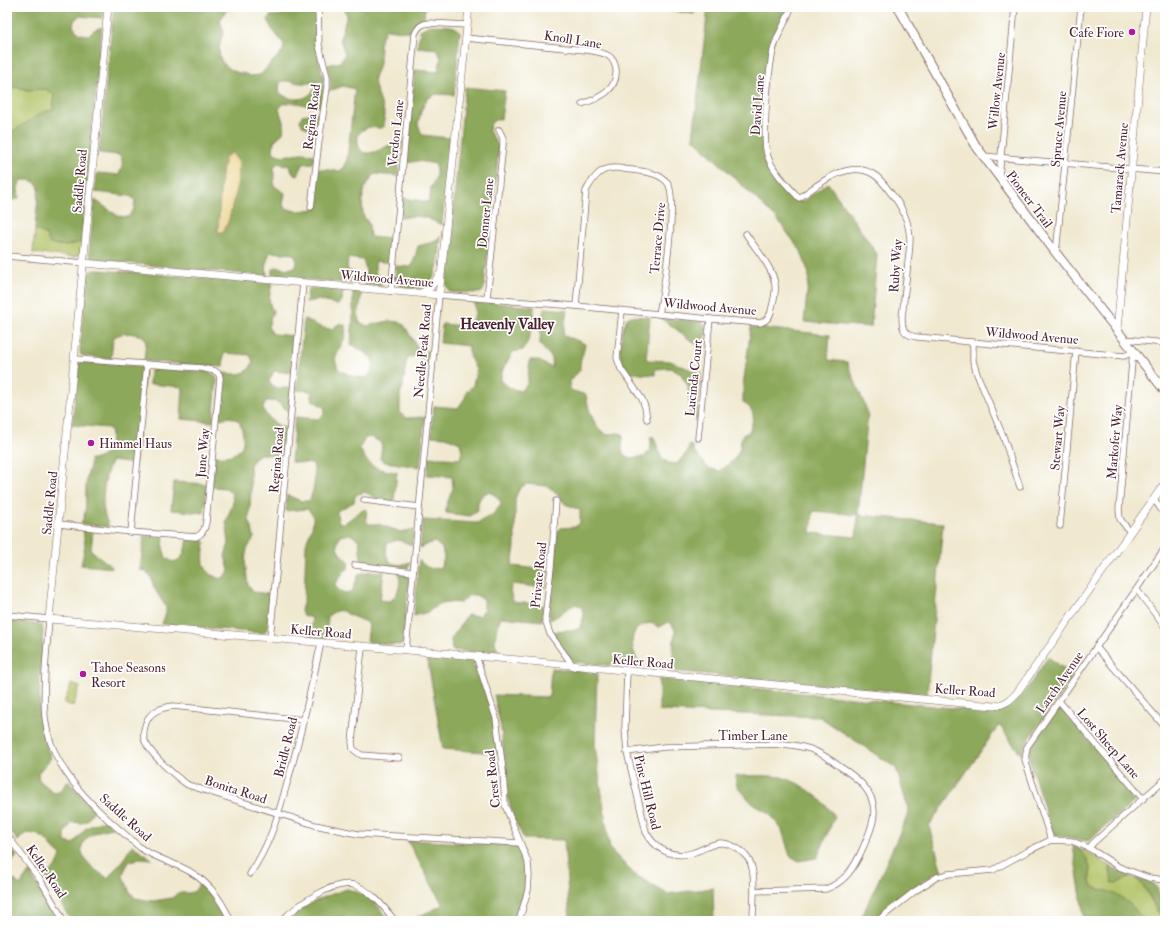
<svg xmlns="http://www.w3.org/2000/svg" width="1172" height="928" font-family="'IM FELL Double Pica',serif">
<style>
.green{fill:#b1c265;stroke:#7e7048}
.forest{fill:#8ca85a;stroke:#6b6442;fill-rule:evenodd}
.sand{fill:#eeda9e;stroke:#9c7c64}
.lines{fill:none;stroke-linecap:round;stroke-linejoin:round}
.minor-casing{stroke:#846665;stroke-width:7}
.tertiary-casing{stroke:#846665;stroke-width:8}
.secondary-casing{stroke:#846665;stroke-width:10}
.minor{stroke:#fff;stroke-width:5.5}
.tertiary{stroke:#fff;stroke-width:7}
.secondary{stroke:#fff;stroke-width:8}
.poi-dot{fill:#b5179e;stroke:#fff;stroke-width:1.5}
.labels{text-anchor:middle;stroke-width:3.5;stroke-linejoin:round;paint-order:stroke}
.poi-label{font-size:13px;fill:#4a1f2b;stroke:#fff;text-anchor:start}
.street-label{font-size:13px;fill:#4a1f2b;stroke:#fff}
.quarter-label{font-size:15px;font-weight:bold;fill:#4a1f2b;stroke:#fff}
</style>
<rect width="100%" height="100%" fill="#fff"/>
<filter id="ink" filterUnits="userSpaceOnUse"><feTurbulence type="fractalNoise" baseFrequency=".025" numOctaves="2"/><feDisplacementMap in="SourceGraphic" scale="8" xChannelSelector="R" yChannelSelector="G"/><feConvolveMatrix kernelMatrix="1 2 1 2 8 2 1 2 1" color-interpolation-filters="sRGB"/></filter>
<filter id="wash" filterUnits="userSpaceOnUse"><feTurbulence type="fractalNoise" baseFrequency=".012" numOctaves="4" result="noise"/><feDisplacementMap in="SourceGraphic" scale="16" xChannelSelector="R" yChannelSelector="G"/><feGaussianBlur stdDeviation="0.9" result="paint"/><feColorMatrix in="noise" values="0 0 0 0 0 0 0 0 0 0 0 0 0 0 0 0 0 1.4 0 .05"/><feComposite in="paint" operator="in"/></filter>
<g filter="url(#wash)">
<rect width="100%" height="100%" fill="#f0e9d0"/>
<g class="green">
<path d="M18,87L28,90L46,89L54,95L53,110L43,112L88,170L80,252L78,255L75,257L33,253L41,166L7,163V89Z"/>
<path d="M71,684L80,687L73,706L64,703Z"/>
<path d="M1073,846L1088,853L1110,866V874L1126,879L1130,876C1145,882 1148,895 1155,908C1158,913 1163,917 1165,921H1143L1141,916L1107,891L1096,889L1090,884V867L1080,850Z"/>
</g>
<g class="forest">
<path d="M10,7H104L103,18L79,16L74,21L73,26L79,34L89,35L94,30L102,27L81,242L66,246L50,244L45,234L35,230L39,187C34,180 30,180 21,180L18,188L19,198L15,200L7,198V132L15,130L43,112L53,110L54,95L46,89L28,90L18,87L7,89V41Z"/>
<path d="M114,7H229L220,20L221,24L224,31C217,48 215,62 234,71C239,74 245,72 249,76L260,75L283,51L284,44L271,28L268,19L270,16L282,15L287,12L288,8L290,7L316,11V48L324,82C316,81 310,84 302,83C294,83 288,79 280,82L279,92C286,99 301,102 309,95C315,90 315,85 324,85L321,106C306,109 299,99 283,104L279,109L284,125L283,133L274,141L273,152C284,159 289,154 301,153C305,153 310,154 314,155L313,163L303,164L298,176L294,175L289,166L278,163L274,167V186L285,193L283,206C296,214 301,210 315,209L318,169L341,171L347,160L355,89L343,86L330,91L331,82L327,65L340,62L345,54L340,39L347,15L342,7H425L424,19L418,22L413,32L386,29L380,40V63L374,77L375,86L384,112V127C378,129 376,127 371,127C366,127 362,131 358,134C355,170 386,145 402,139L401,150L396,155L400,156L398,176L374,174L365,188L362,200L363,215L369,224L370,237L392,239L390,263L376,261C373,271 377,278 383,286L365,285L366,270L363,260L348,258L347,269L355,274L358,284L272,276V270L276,267L288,269L296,267L297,261L294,254L270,252L266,264L267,276L95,260L91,257L89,253L95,200L118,216L128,217L134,209L135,200L130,196L95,192L97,173L119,175C122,167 124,163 120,155L99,153ZM221,180L237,189L228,222L223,232H218Z"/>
<path d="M645,7H695L694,14Z"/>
<path d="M708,7H787C783,23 773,37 770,53C766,71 757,143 764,159C771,175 785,187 796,200L800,202L805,200L828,183L877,254L871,327L804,322L809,274L801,251L777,219L693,138Z"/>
<path d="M430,25C438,26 456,23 460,32L454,95L436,94L427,99L421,111L418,124L422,135L450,138L442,225C426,217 419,214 401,218L403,198L428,202L430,197L431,187L436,177V164L418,161L406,163L415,70L438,72L441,58L437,49L417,47L420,30Z"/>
<path d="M465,87L505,91L501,119L495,120L491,123L489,131L499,147L484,288L482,292L479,293L450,292L447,288L446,285Z"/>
<path d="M309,114H320L317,132L303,126L300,121L302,115Z"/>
<path d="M441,236C439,250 440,286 420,288C414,289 405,287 399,285L395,279L396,266L411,267L413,264L418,246L434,242Z"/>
<path d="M93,270H99L272,283C270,293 267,302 273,311L268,327L273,334L296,336L292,373L274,371L269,381L270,384L276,388H291L288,412C281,404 278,400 266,401L263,409C267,418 275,424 284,428L287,427L284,456L260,454L255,458L250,465L251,492L249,520L252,528L254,538L247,549L245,561L248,585L253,592L270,594L267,628L265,632L261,633L162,624L166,613V607L154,588L151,577L144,570H140L144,536L164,537L163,548L166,558L173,562L179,560L183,555L188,540L196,541L202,538L205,542C203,560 200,572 221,579L227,574L229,570L225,556L229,543L226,522L233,503L232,494L226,488L212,487L215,456C242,458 249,445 239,421L231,417L218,419L222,373C235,374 247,377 253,362L250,355L224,353L223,367L144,361L146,340L143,336C131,333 123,331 113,338L111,359L84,356L81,355L80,351L86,279L88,274Z"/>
<path d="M312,288L343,291L342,301L338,305L318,300L306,302L308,290Z"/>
<path d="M353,291L362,292L358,316L359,322L367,326L389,321L399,322L404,325L416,345L421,350L430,352L429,367L419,356L409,357L406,362L403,386L400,394V413L407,418L425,417L420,467L385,462L380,459L382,446L380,442L371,437L365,438L360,448C367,467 378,470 397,472L394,501C389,500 383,501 378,499C367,495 367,488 355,496L354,502L337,511L338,521L343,524C351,519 360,510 367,509L366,519L368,524H378L401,532L414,529L412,545L398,540L387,543L386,554L391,563L400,565L410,562L408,568L368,564L361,559L359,540L350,534L340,536C334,549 338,553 349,561L348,569L344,571L335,585C339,592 344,594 352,592L359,574L371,571L384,572L380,600L390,601C399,594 401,585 399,573L408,576L409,579L403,641L402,644L399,645L367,642L369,625C364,620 360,620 354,617C342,612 341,606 328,616L326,639L310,637L312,618L303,615L301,610L304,600L306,544C309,532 314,528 313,515L307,509L286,511L287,495L301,501H309C315,489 316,477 313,464L291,462L295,417L318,419L324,415L325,408L319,404L313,401L311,391L297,390L304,319C316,324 318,328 332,329L340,323L346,326L345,337L335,359L338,369C348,375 356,379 368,377L374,366L371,357L351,344L353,316Z"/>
<path d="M468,300L534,307C533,323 532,336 523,350L513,352L503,369L500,380L510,388L520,391L527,385L530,360H537L552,368V358L540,345L541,321L543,313L545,308L567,310L563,335C570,339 578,340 585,344C584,354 579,360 580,370L570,381V390L586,395C589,412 593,426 607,435L617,433L623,434C624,446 618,449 627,458L644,457C652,449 652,448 650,437H654L660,455L668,463L677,464L688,451L689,444L693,447V450L708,468L719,471C727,467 736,459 739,451C741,446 740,440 743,435L749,432C754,418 757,412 743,402V386L751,327L830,335L828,360L847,362L868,413L858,515L813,511L811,533L856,537L858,515L943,523L927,694L671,671L675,630L671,623L667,622L660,627L650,623C646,624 641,626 638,628C626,639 636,656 640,668L573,662L555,638L554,632C563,629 570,631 579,629L584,616L582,608L577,604C566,607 560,616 550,620L549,613L558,531L560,528L575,527L580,523V510L565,504L557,493L547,486L526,484L519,489L515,499V547L512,566L548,570L545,588L512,584L510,591L513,602L543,605L542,621L501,617L496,631L495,643L501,655L452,650L451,639L467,615L480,616L484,609V600L476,595H469L461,603L446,602L439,604L428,612L414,616L419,560C428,569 429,570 441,567L444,558L442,548L435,542L428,544L420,548L423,520L477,523L492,515L500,506L501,502L495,495L488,492C480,495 477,502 478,510L470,516L446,513V506L453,488L452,477L427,475L429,457L460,459L462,451L460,443L446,437L431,436L434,406L458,408L465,398L467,391L473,385L476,370L469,355V346L440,343L442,324L465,326C474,319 477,315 474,303Z"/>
<path d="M631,316L650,317L646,360L670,361L701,374L697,422L690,414L688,386L681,374L670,368L655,369V375L629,373C626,368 622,365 621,359C618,350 623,326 627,318Z"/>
<path d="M661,318L702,322L704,324L706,328L704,349C688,340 676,328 661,318Z"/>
<path d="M82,362L139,366L145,369L135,464L112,461C105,472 101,499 104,512C105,517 107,522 109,527L81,524C89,508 84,494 87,477C88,470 91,467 90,459C107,461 115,442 109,428L72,425L78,368L79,364Z"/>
<path d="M157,368L208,372C214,374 216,375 217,380L213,422L181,419L183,387L149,384L150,372L153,369Z"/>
<path d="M174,482L207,484L204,513L171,510Z"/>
<path d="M83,530L93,531L91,550L113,568L81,565L85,546Z"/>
<path d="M7,621L37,624L42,626L43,630C41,674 33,717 51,758L38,773L39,780L53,792H59L68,781L94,810L87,821L81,823L72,822L65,833V842L73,844L86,828L105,820L113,828C107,829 100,830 95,833C66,847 91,869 108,878L125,857L132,845L152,859L139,858L129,862L124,871L123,877L127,884L129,891L135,898L153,901L172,898L178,893H189L195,891L200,882L210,891L225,921H71L45,877L57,866L61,855C53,851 50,842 42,837C37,834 31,833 26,833L18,841L7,827Z"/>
<path d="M427,657L472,661L487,696L493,715L497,753L443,749Z"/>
<path d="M1048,657L1073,675L1025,745L1021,755L999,725L929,826L942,872L933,875L923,881L871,921H860L909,812L896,768L820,717L659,711V679L993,712C997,711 1001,711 1005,709C1022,701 1037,673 1048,657Z"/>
<path d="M551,668L597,673L595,747L610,849L634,874L667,894L713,888L714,921H570L564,840L524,839L514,819L508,797L501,728L494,695L549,697Z"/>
<path d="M1059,709L1064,712L1136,796L1134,802L1088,841L1067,837L1058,836L1052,832L1028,757L1031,747L1057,710Z"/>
<path d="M735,776C748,776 769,775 781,777C803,783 821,798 835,816L817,858L799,861L790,856L782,830L770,814L752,803L737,786Z"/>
<path d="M407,840L509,845L519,848C530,876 524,894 516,921H409L443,905Z"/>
<path d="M7,843L17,856L8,867L7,873L20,885L29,872L45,897L59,921H7Z"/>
<path d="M1073,846C1091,857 1090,865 1090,884C1096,889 1100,889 1107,891C1122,896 1136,907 1143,921H1102L1084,917Z"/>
<path d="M1110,866L1130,876L1118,883H1112Z"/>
<path d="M1136,878L1155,884L1165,905V919C1156,912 1154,902 1148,893C1145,887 1141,883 1136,878Z"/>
<path d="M347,889C370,895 376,903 390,921H288C304,904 325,896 347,889Z"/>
</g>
<path class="sand" d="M232,153L239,163L237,189L228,222L223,232H218L221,180L225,157Z"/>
</g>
<g filter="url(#ink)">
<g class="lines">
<g class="minor-casing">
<g id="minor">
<path d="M791,7C787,21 778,33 774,47C769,66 761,140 768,157C774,173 788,186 799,198C819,184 848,159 873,174C880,178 885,185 890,192C902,206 908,219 910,238C910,250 908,260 907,272C905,287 904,302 902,317C902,330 904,335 917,337L1124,356L1129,354L1133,350"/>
<path d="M466,38L585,50C593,51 602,52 609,56C614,60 615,64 616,69C618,90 600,98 582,104"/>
<path d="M983,156L1165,172"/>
<path d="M999,177L1015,7"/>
<path d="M311,207L319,141L327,88V77L319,45L318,7"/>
<path d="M1056,253L1081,7"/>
<path d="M7,256L84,263"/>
<path d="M391,291L415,34C418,27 421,24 428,23L467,25"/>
<path d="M487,298L503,145V138L499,130"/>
<path d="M576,306L586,191C595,174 603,165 624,169C638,171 657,171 667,182C679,194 663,294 659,314"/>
<path d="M622,311L617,358L621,369L642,399L645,407L647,419"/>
<path d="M1124,339L1165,343"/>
<path d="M973,342V361L977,374L1003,436L1020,487"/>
<path d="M698,438L710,319"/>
<path d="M1154,499L1165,515"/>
<path d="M364,500L419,507"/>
<path d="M556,501L551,567L545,619L550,634L574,667"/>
<path d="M59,524L131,532L196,537C203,534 205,529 206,522L220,378L219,374L215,371L201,368L75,359"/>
<path d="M1060,526L1076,351"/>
<path d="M131,532L147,364"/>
<path d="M1130,532L1120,519L1119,509L1133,351"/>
<path d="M355,565L413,572"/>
<path d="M1137,590L1165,627"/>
<path d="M7,615L49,619C47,650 42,686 45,717C50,773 101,814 142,849C154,857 168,861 181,867C206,878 220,897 231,921"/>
<path d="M270,639L303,283"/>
<path d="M362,647L352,742L353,749L361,755L399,758"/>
<path d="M1096,647L1165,727"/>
<path d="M406,650L439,295L576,306L710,319L760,323C768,321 771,315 772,307C774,300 776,292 775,285C774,269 755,248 746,234"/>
<path d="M476,656L496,718L503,771L505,805L528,862L529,876L528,890L519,921"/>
<path d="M627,671L625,728L627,752L646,832C655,849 672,859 692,853C711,847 719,836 738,849C745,854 751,860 752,868C756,885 753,904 753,921"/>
<path d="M1059,701L1143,799"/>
<path d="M304,720L173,706C161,708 150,711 146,723C144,728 143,733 144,738C147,752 176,777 188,785L315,825L358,834L520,843"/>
<path d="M627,752L664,747L783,744C792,745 801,746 810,749C821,753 830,759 839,766C856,777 874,790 874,812C874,825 867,838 862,850C854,868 845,882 826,889L754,891"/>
<path d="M7,835L41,881L64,921"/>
<path d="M1051,840L1025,760L1027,747L1165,548"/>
<path d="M1089,848L1093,843L1165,779"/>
<path d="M250,874C271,843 278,815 288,780C301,735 311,689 321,643"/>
<path d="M282,921C295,906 333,880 354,885C371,890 384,907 395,921"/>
<path d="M877,921L915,891L937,877L948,874L993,870L1026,852L1051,840L1072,841L1089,848L1119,867L1149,878L1165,880"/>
<path d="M1061,921L1065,920L1082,921"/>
</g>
</g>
<g class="tertiary-casing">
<g id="tertiary">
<path d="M108,7L49,619L476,656L994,706C1004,705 1009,701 1016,694L1165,483"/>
<path d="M84,263L439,295L469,7"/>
<path d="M421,293L430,288L440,274"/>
<path d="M1117,331L1146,7"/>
</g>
</g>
<g class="secondary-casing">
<path id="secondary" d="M898,7L976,146L1056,253L1165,391"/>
</g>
<use href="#minor" class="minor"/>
<use href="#tertiary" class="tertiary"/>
<use href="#secondary" class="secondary"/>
</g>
</g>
<g class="poi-dot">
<circle cx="1132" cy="32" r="4"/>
<circle cx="91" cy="443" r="4"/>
<circle cx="83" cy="674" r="4"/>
</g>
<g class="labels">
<g class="poi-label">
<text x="1124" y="37" text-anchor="end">Cafe Fiore</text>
<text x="99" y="448">Himmel Haus</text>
<text x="91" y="672">Tahoe Seasons<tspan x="91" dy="15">Resort</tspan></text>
</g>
<g class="street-label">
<text transform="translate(573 39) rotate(9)" y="5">Knoll Lane</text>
<text transform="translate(996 91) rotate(-84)" y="5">Willow Avenue</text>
<text transform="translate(757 105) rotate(-86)" y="5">David Lane</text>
<text transform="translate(311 117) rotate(-83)" y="5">Regina Road</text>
<text transform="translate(1058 129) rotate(-85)" y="5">Spruce Avenue</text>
<text transform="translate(395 133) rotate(-84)" y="5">Verdon Lane</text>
<text transform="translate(1119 168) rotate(-85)" y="5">Tamarack Avenue</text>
<text transform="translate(79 181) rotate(-85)" y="5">Saddle Road</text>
<text transform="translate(1030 199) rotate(53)" y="5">Pioneer Trail</text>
<text transform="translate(485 213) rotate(-84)" y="5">Donner Lane</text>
<text transform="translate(657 238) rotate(-85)" y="5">Terrace Drive</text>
<text transform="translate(895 266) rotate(-86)" y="5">Ruby Way</text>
<text transform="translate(387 278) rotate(5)" y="5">Wildwood Avenue</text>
<text transform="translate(710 306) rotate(5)" y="5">Wildwood Avenue</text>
<text transform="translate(1032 335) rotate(5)" y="5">Wildwood Avenue</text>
<text transform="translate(422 351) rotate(-85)" y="5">Needle Peak Road</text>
<text transform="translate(693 378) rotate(-84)" y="5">Lucinda Court</text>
<text transform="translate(1057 438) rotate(-85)" y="5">Stewart Way</text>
<text transform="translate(1114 442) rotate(-85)" y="5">Markofer Way</text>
<text transform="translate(202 453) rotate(-85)" y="5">June Way</text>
<text transform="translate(276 460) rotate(-85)" y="5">Regina Road</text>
<text transform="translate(49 503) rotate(-84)" y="5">Saddle Road</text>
<text transform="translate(538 575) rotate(-84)" y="5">Private Road</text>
<text transform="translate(321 631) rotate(5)" y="5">Keller Road</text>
<text transform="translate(643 661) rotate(5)" y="5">Keller Road</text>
<text transform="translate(1059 682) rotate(-55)" y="5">Larch Avenue</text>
<text transform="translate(965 690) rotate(4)" y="5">Keller Road</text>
<text x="753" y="740">Timber Lane</text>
<text transform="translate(1109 743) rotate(49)" y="5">Lost Sheep Lane</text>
<text transform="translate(285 747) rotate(-76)" y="5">Bridle Road</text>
<text transform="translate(492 779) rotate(-96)" y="5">Crest Road</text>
<text transform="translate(236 789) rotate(18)" y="5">Bonita Road</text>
<text transform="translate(648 792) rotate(76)" y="5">Pine Hill Road</text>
<text transform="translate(126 817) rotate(42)" y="5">Saddle Road</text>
<text transform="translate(47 871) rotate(56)" y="5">Keller Road</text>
</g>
<g class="quarter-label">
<text x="507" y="329">Heavenly Valley</text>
</g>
</g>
<rect width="1172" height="928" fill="none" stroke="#fff" stroke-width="24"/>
</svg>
